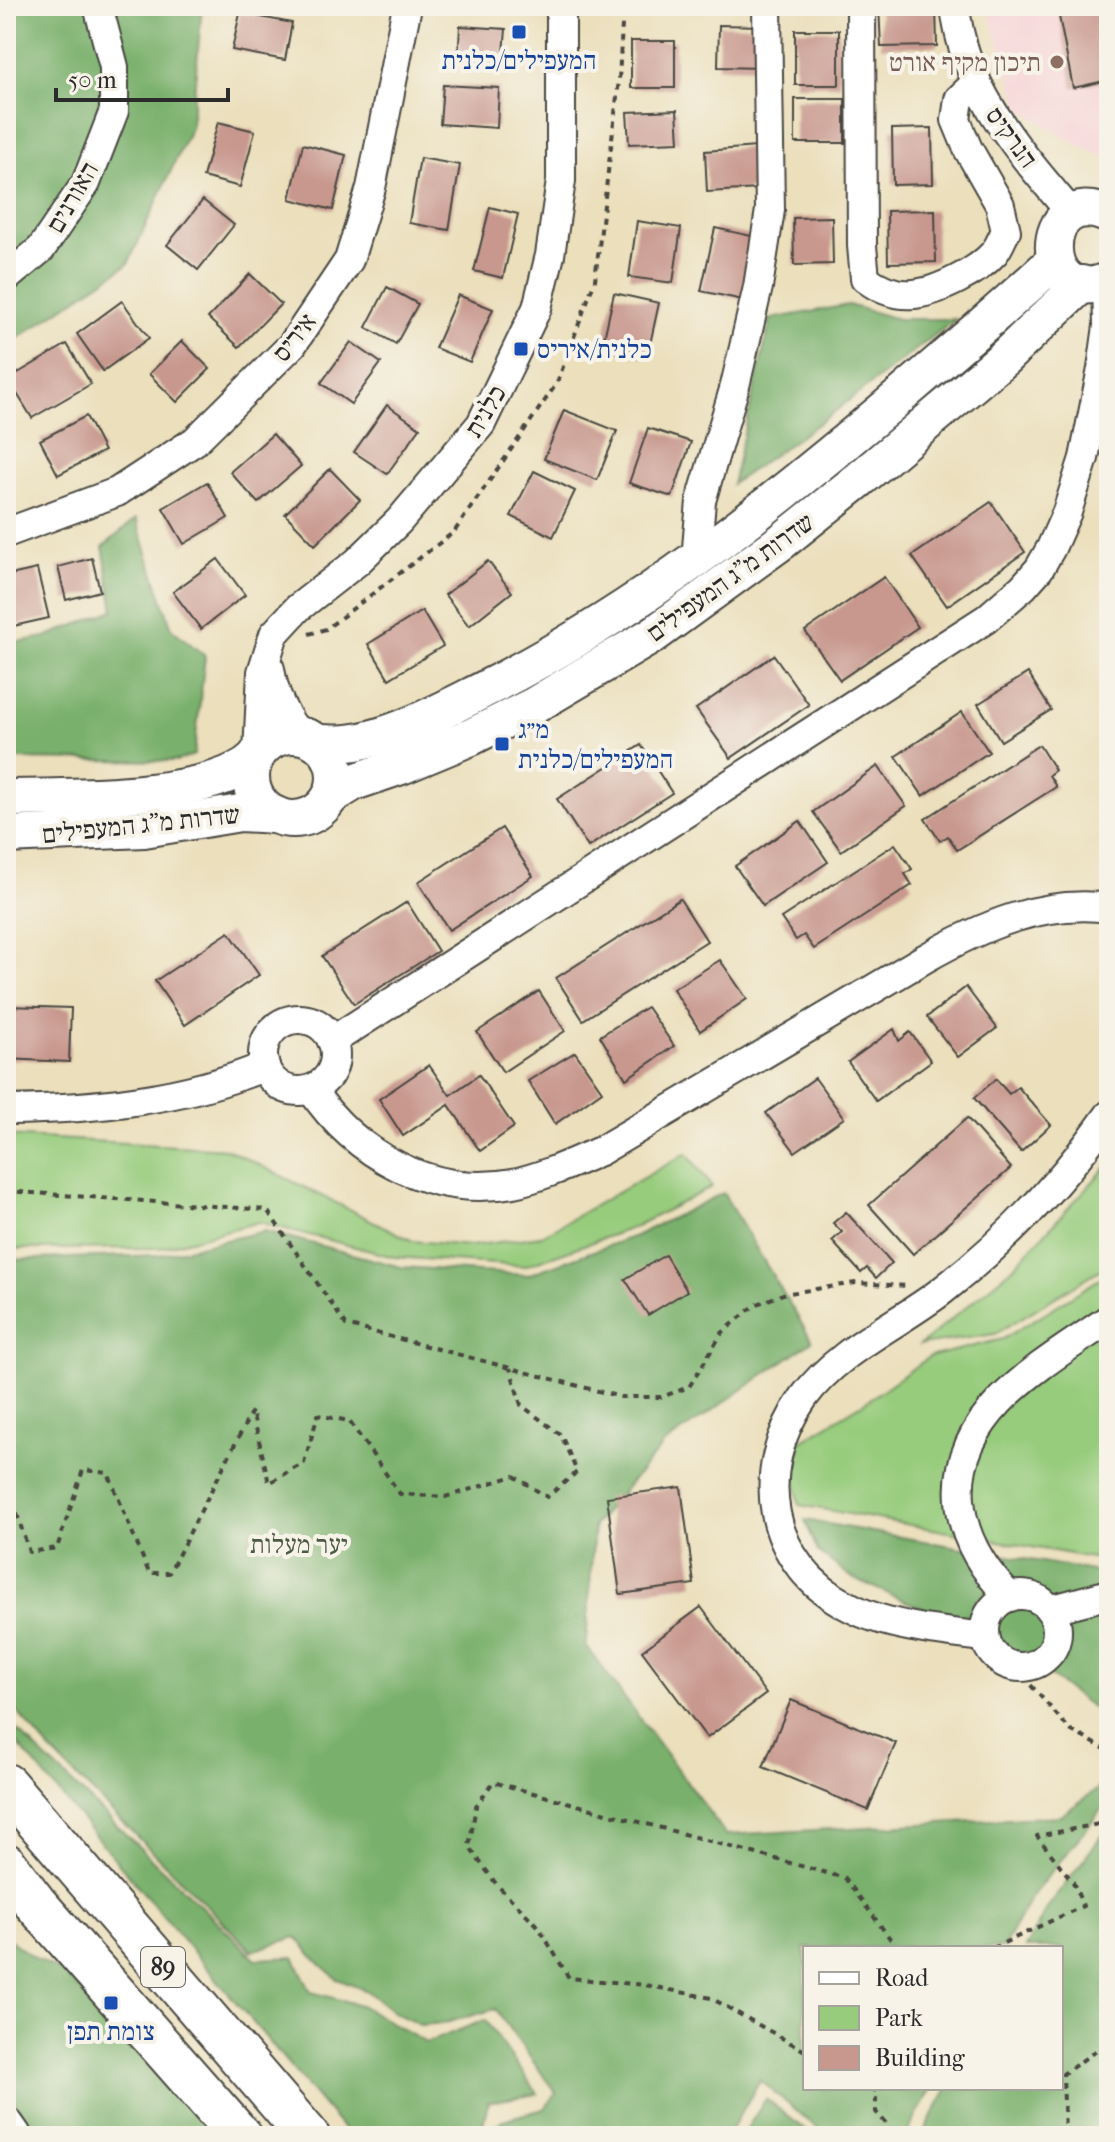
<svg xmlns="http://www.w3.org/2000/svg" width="1115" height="2142" font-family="'IM FELL French Canon','Frank Ruhl Libre',serif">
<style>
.built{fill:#f7cfd5}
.green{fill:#97cc7d;stroke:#617c54;stroke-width:2}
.forest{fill:#79b06c;stroke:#526e4c;stroke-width:2}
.building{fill:#c8988e}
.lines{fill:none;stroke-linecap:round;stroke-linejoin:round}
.minor-casing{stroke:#484641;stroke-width:32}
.major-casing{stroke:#484641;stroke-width:40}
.highway-casing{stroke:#484641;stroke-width:46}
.path{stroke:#484641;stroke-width:4;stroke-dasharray:6 6;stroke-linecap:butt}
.minor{stroke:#fff;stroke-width:28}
.major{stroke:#fff;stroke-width:36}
.highway{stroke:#fff;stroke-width:42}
.transit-dot{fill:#1a4fb4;stroke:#f7f3e8;stroke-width:3}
.education-dot{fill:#8d6e63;stroke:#f7f3e8;stroke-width:3}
.labels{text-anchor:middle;stroke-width:8;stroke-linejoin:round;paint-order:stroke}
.shield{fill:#f7f3e8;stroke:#686764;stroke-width:2}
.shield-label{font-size:24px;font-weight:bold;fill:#2b2b2b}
.transit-label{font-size:26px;fill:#164399;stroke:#f7f3e8}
.education-label{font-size:26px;fill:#785e54;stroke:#f7f3e8;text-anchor:end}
.street-label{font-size:26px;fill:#2b2b2b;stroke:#f7f3e8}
.park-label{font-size:26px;fill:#4b5b44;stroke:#f7f3e8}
</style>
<rect width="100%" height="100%" fill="#f7f3e8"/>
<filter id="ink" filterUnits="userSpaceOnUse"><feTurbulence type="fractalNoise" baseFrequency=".0125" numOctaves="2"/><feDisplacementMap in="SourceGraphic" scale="16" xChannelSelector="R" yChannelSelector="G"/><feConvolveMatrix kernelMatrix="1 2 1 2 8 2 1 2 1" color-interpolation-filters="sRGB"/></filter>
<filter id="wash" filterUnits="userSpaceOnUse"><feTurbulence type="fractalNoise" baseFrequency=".006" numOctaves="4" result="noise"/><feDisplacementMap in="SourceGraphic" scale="32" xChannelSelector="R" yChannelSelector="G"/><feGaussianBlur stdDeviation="1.8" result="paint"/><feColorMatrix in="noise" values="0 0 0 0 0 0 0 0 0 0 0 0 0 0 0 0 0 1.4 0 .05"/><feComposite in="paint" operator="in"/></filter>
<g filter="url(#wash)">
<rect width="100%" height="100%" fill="#ebdfbc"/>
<path class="built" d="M987,6H1109V159L1068,140L1019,107Z"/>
<g class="green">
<path d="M6,1136L227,1149L413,1241L471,1246L541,1236L687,1153L712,1187L632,1228L524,1266L394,1257L259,1222L160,1248L20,1249L6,1248Z"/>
<path d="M1109,1164V1264L995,1334L920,1345L1011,1270Z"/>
<path d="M1109,1273V1561L799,1505L793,1463L798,1443L867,1401L929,1357L1003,1339Z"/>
</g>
<g class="forest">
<path d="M6,6H202L191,127L128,264L6,346Z"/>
<path d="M848,305L898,319H956L826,418L732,484L771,319Z"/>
<path d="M136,519L172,629L205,656L194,755L177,761L6,759V644L45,637L114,610L103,547Z"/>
<path d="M723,1193L812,1341L663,1445L594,1525L586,1646L726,1835L1060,1816L1109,1781V1800L1032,1896L1003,1948H805V2088H931L906,2136H827L760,2081L727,2136H494L493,2129L503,2120L544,2109L556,2093L495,2009L445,2023L420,2025L393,2012L367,1991L337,1979L320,1964L296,1937L252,1951L50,1750L6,1699V1260L160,1255L265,1231L401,1267L527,1275L635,1236Z"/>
<path d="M805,1520L1109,1574V1720L1027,1659L940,1616L854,1579L818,1552Z"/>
<path d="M6,1720L256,1959L294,1957L311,1992L360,2005L426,2043L485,2020L538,2094L488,2102L482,2129L485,2136H349L6,1730Z"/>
<path d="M1109,1826V2136H921L948,2088H1061V1948H1025L1048,1907Z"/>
<path d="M6,1937L31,1956L65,1974L113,2023L213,2136H33L6,2085Z"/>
<path d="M766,2099L813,2136H742Z"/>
</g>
<g id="blocks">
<g class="building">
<path d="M879,6H936L937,46L881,47Z"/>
<path d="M1057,6H1109V80L1073,88Z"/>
<path d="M240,13L292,23L285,60L232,50Z"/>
<path d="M719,25L763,26L762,68L718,67Z"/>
<path d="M460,26L506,29L503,65L458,63Z"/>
<rect x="795" y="30" width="44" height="55"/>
<rect x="631" y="41" width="44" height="47"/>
<path d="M443,85L499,88L497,128L440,124Z"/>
<rect x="795" y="99" width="50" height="44"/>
<path d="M677,110L679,142L629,144L627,112Z"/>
<path d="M218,122L255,131L240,187L203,177Z"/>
<path d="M932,128L933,184L893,185L892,129Z"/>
<path d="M303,144L346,155L333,210L290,199Z"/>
<path d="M756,147L758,189L707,192L705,151Z"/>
<path d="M420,158L460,165L449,230L409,223Z"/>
<path d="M203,200L234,225L198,270L167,245Z"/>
<path d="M490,207L518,214L503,278L474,271Z"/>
<path d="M935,210L936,262L888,263L887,211Z"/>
<path d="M832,217L833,264L794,265L793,218Z"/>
<path d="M637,221L681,228L673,283L629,277Z"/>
<path d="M715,228L756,237L743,300L701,291Z"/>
<path d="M250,274L281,304L239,347L208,318Z"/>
<path d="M387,287L418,304L396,344L366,327Z"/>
<path d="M614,293L659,303L647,358L602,348Z"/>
<path d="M458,295L493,309L470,362L435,348Z"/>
<path d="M122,301L149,338L103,371L77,334Z"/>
<path d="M182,341L210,369L177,402L149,374Z"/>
<path d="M351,342L381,363L351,404L321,383Z"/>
<path d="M67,344L91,384L32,418L8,379Z"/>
<path d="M387,405L420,428L387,474L354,452Z"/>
<path d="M564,410L617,431L597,480L544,459Z"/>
<path d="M86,416L104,451L58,475L40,440Z"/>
<path d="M648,428L691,442L672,497L629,483Z"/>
<path d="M273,434L301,466L258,503L230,472Z"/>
<path d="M330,469L360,500L315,545L285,514Z"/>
<path d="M534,471L575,491L553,537L511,516Z"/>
<path d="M207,482L228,518L184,544L163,508Z"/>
<path d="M991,502L1025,552L947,606L912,556Z"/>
<path d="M92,558L100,591L66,600L58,567Z"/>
<path d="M218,559L245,595L201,629L173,592Z"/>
<path d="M488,561L512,592L469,626L445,595Z"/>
<path d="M37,569L49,618L9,627L6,612V576Z"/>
<path d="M884,577L918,627L840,680L805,631Z"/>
<path d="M422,611L443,646L389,679L368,644Z"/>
<path d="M774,655L809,705L731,758L696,709Z"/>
<path d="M1028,673L1051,710L1001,741L978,704Z"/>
<path d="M962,712L989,752L923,796L896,756Z"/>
<path d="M641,745L672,793L588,847L557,799Z"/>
<path d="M1039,745L1055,770L1049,775L1056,787L957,850L948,836L940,841L925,819Z"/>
<path d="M878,766L906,806L841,851L813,812Z"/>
<path d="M800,821L828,862L763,906L735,866Z"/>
<path d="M502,828L533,876L449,930L418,882Z"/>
<path d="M895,844L912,869L905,874L912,885L814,949L804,935L796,940L781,918Z"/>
<path d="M680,899L707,941L583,1020L556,978Z"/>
<path d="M407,902L438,951L354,1004L322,956Z"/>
<path d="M229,932L259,975L185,1025L155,981Z"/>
<path d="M720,960L747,999L700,1031L673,989Z"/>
<path d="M966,987L997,1028L958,1057L927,1017Z"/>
<path d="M539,991L565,1031L503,1072L477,1032Z"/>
<path d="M6,1006L71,1008L69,1062L6,1059Z"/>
<path d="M647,1007L674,1046L626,1079L600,1036Z"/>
<path d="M894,1029L899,1041L910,1032L931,1061L876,1101L848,1062Z"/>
<path d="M575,1052L602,1091L555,1124L528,1081Z"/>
<path d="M429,1065L450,1095L479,1075L514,1127L480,1151L449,1105L403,1136L379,1099Z"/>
<path d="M815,1078L844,1118L795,1152L766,1113Z"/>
<path d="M996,1079L1009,1094L1018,1087L1051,1125L1021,1152L974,1098Z"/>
<path d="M967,1118L1011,1168L913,1254L869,1205Z"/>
<path d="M846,1212L892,1263L876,1278L867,1268L861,1273L832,1241L842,1232L833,1223Z"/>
<path d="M665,1255L687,1291L648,1315L625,1279Z"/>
<path d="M681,1487L694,1584L620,1594L607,1497Z"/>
<path d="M701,1607L766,1694L707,1738L642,1651Z"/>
<path d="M791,1700L896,1743L868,1810L763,1767Z"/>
</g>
</g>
</g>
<g filter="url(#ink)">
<use href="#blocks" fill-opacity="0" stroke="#484641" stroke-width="2"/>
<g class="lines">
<g class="minor-casing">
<g id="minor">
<path d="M861,6L862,246L865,278C897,303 925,296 958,279C970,273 985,263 994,253C999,247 1002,238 1006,231L1000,205L968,149L956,120L959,99L976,83"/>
<path d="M955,6C963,90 1020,152 1072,214"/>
<path d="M6,278L41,249L86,183L114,111V67L98,6"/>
<path d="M6,533L117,492L195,441L292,345L349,260L371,188L407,6"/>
<path d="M696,560L701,501L735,386L758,287L770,210L767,6"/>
<path d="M270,669C274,695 283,716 300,735"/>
<path d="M258,753L262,672L274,634L298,608L357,562L399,521L481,424L537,308L550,255L561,181V6"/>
<circle cx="299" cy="1055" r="36"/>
<path d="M332,1041L986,619L1023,587L1039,569L1051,548L1067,512L1084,458L1102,369L1108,326L1107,281"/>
<path d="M311,1089C355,1155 432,1198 513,1183C543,1177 572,1163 600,1151L924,959C980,927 1042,899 1109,908"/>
<path d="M6,1110C93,1109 185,1100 265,1066"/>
<circle cx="1021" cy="1631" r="36"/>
<path d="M1010,1597C951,1538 939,1464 1000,1401C1032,1368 1073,1344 1109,1319"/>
<path d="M1050,1610L1109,1594"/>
<path d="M985,1637C943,1632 888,1627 850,1607C766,1565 752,1470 804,1397C838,1350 898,1325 943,1290C1007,1240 1062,1182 1109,1115"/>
</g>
</g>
<g class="major-casing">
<g id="major">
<path d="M1109,215C1035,181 1036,314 1109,280"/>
<circle cx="293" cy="777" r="42"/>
<path d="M318,743C328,743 339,744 348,743C392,738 445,709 483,690C637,613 769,507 899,397C951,352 1004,308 1054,261"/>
<path d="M331,796L354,782L401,766L471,737L535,705L653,635L781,542L860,479L1004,358L1082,284"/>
<path d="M6,798C66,797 212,800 255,758"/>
<path d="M6,835L144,829L240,813L276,815"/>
<path d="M6,2126L13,2136"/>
</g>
</g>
<g class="highway-casing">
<g id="highway">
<path d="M6,1785L308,2136"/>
<path d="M6,1865L35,1903L240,2136"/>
</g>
</g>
<g class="path">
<path d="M309,634L326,629L454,532L557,383L595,280L619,80L623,6"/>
<path d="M6,1191L267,1210L346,1325L621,1397H661L689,1387L722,1333L755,1305L783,1294L856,1283L907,1286"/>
<path d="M6,1479L29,1552L57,1548L83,1470L108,1473L149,1573H169L252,1411L269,1483L304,1463L318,1415L349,1421L400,1494L445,1497L514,1476L547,1497L577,1472L561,1435L521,1405L510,1368"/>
<path d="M1015,1667L1070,1730L1109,1751"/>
<path d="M993,1948L1083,1906L1073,1882L1037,1836L1109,1822"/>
<path d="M805,2051L711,1998L645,1985L569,1978L538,1926L497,1885L469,1847L476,1806L493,1782L845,1878L897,1948"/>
<path d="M871,2088L876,2091V2112L897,2136"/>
<path d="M1065,2136L1063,2074L1097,2050L1109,2053"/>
</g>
<use href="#minor" class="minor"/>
<use href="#major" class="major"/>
<use href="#highway" class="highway"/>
</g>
</g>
<g class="transit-dot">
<rect x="511" y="24" width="16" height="16" rx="4"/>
<rect x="513" y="341" width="16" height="16" rx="4"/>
<rect x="494" y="736" width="16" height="16" rx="4"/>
<rect x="103" y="1995" width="16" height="16" rx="4"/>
</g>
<circle class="education-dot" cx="1057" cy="62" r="8"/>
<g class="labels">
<rect class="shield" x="141" y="1947" width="44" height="40" rx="6"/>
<g class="shield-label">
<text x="163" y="1975">89</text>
</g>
<g class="transit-label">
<text x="519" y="69">המעפילים/כלנית</text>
<text x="537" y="358" text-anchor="start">כלנית/איריס</text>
<text x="518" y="738" text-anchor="start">מ״ג<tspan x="518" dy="30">המעפילים/כלנית</tspan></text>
<text x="111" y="2040">צומת תפן</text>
</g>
<g class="education-label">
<text x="1041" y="71">תיכון מקיף אורט</text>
</g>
<g class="street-label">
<text transform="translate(1012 137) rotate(54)" y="9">הנרקיס</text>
<text transform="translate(72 197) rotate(-60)" y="9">האורנים</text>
<text transform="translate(294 337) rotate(-52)" y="9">איריס</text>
<text transform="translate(485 411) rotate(-59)" y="9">כלנית</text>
<text transform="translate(730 577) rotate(-36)" y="9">שדרות מ"ג המעפילים</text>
<text transform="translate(141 824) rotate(-6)" y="9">שדרות מ"ג המעפילים</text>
</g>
<g class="park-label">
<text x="299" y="1553">יער מעלות</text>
</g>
</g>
<rect width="1115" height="2142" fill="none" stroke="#f7f3e8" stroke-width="32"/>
<rect x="803" y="1946" width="260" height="144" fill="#f7f3e8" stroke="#a5a39c" stroke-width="2"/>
<rect x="819" y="1972" width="40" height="12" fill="#ffffff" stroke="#a5a39c" stroke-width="2"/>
<text x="875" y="1986" font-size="24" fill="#2b2b2b">Road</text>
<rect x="819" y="2006" width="40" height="24" fill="#97cc7d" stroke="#a5a39c" stroke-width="2"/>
<text x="875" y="2026" font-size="24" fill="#2b2b2b">Park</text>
<rect x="819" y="2046" width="40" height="24" fill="#c8988e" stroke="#a5a39c" stroke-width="2"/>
<text x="875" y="2066" font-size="24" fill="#2b2b2b">Building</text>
<path d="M56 88v12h172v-12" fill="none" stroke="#2b2b2b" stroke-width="4"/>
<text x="68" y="88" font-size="24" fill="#2b2b2b" stroke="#f7f3e8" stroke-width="6" paint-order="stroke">50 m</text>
</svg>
